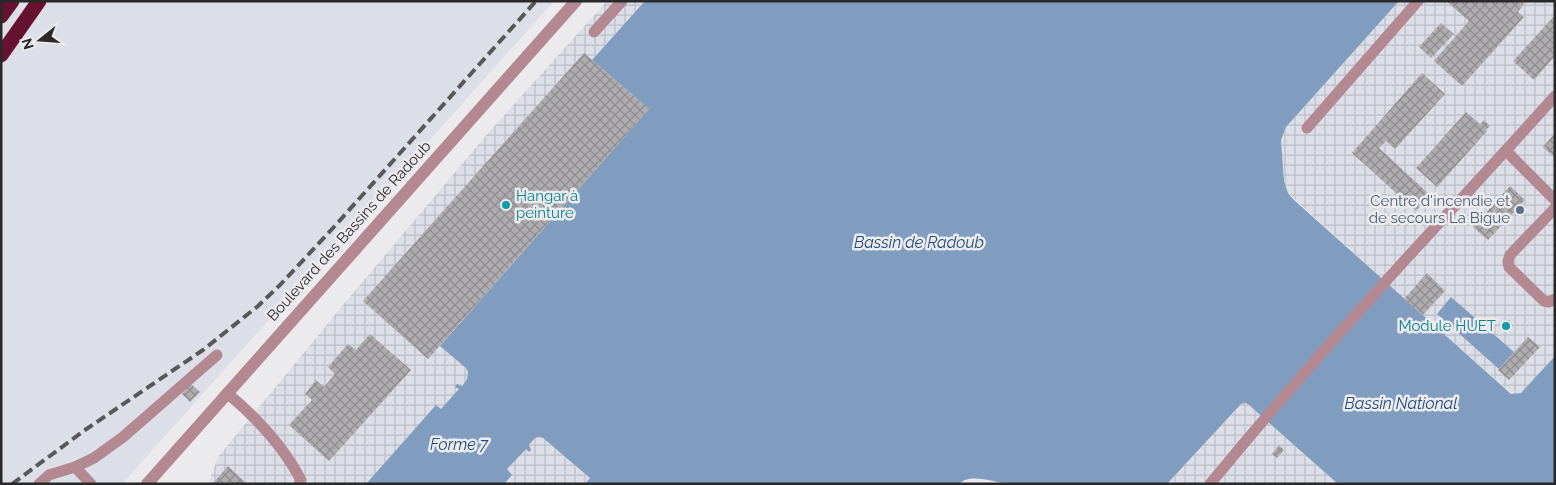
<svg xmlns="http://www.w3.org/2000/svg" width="1556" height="485" font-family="Raleway,sans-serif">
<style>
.built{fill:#dcdee8}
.industrial{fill:url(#industrial-grid)}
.water{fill:#809dbf}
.building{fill:url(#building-cross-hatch)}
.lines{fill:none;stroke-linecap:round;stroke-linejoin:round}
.service{stroke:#b38891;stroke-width:11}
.tertiary{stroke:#b38891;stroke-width:12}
.motorway{stroke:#671130;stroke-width:15}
.rail{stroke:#585859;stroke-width:4;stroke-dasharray:10 5;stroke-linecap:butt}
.culture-dot{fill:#0f9aa8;stroke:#ebebee;stroke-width:2}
.service-dot{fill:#5c6f8a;stroke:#ebebee;stroke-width:2}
.labels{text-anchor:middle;stroke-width:5;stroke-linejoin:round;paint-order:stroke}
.culture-label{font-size:15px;fill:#0d838f;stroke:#ebebee;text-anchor:start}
.service-label{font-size:15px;fill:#4e5e75;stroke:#ebebee;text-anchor:end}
.street-label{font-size:15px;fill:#29292a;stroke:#ebebee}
.water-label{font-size:16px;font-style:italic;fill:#224d7a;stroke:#ebebee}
</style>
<defs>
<pattern id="industrial-grid" width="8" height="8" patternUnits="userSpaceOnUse" patternTransform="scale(1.25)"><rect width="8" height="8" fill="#dcdee8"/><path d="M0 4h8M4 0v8" fill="none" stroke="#bdbec7"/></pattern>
<pattern id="building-cross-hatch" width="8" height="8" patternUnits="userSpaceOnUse" patternTransform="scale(1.25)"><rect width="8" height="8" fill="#aeacae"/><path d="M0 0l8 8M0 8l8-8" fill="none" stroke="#8e8c8e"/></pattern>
</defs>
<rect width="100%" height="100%" fill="#ebebee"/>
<path class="built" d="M1,1H554L122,484H1Z"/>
<g class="industrial">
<path d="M607,1H645L592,60L649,109L466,368L468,372L467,379L459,388L529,446L535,438L539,437L543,438L597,484H208L218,457L348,299L489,132Z"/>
<path d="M1399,1H1555V356L1521,394H1512L1404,299L1288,193L1284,181L1281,140L1286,127Z"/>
<path d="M1246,403L1249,405L1338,484H1167L1241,404Z"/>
</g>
<g class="water">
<path d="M645,1H1399L1286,127L1281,140L1284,181L1288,193L1294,200L1511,394L1521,393L1555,356V484H1338L1249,405L1246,403L1241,404L1167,484C1115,484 1062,485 1010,484C995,483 970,472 959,484H585L590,478L543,438L539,437L535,438L529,445L531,450L529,452L526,449L507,469L512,475L504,484H366L436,405L441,409L459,389L455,387L457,384L462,386L467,379L468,372L466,368L440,346L649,109L592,60Z"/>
<path d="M1451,297L1514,352L1499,369L1437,314Z"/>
</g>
<g class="building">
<path d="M1446,1H1521L1524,4L1518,12L1524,17L1462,86L1434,61L1469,21Z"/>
<path d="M1555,15V56L1534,80L1513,61Z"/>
<path d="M1441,23L1454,34L1431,58L1419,47Z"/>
<path d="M584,53L649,109L428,359L363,301Z"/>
<path d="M1422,73L1445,94L1395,149L1386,141L1379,148L1430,195L1416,211L1352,153Z"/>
<path d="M1466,112L1480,124L1484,120L1490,126L1486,130L1487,131L1437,187L1416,168Z"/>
<path d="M1555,133V158L1543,147Z"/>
<path d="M1510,186L1525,200L1488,240L1473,227Z"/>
<path d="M1401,212L1407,218L1399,226L1393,220Z"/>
<path d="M1427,273L1445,291L1423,315L1404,299Z"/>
<path d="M1507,320H1509L1512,325L1504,332L1500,327Z"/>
<path d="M370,334L411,370L329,461L289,425L312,400L305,394L316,380L324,387L335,374L328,367L348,344L356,350Z"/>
<path d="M1528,337L1540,347L1509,380L1498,370Z"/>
<path d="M191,384L200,392L190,402L182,394Z"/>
<path d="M1279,445L1284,450L1277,458L1272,454Z"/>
<path d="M228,466L247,484H212Z"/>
</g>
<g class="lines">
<g class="service">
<path d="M594,32L622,1"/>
<path d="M1307,128L1418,1"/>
<path d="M1506,151L1555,200"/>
<path d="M1555,208L1510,255L1508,261L1509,267L1544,301L1549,302L1555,299"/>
<path d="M227,393C256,417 283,446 301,480L299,484"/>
<path d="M75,467L94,458L123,437L217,355"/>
<path d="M39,484L49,475L75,467L91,484"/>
<path d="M1210,484C1267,415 1326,347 1386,281C1442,219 1499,159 1555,96"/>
</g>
<path class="tertiary" d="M147,484L576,1"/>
<g class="motorway">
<path d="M1,16L12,1"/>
<path d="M1,55L39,1"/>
</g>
<path class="rail" d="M12,484L85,430L203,350L258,306L280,285L333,228L536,1"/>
</g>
<g class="culture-dot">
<circle cx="506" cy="205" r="5"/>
<circle cx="1506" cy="326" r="5"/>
</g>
<circle class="service-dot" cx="1520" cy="210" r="5"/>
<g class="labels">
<g class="culture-label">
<text x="516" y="201">Hangar à<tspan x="516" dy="17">peinture</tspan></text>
<text x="1496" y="331" text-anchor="end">Module HUET</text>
</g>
<g class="service-label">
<text x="1510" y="206">Centre d'incendie et<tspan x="1510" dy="17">de secours La Bigue</tspan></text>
</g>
<g class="street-label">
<text transform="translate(349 231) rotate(-48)" y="5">Boulevard des Bassins de Radoub</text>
</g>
<g class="water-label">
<text x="919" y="248">Bassin de Radoub</text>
<text x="1401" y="409">Bassin National</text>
<text x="459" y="450">Forme 7</text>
</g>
</g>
<rect width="1556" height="485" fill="none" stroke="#29292a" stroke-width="5"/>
<g transform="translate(40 40) rotate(253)" stroke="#ebebee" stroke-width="4" paint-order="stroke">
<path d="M0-4L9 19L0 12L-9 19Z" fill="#29292a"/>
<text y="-8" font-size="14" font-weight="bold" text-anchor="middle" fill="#29292a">N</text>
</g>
</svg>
